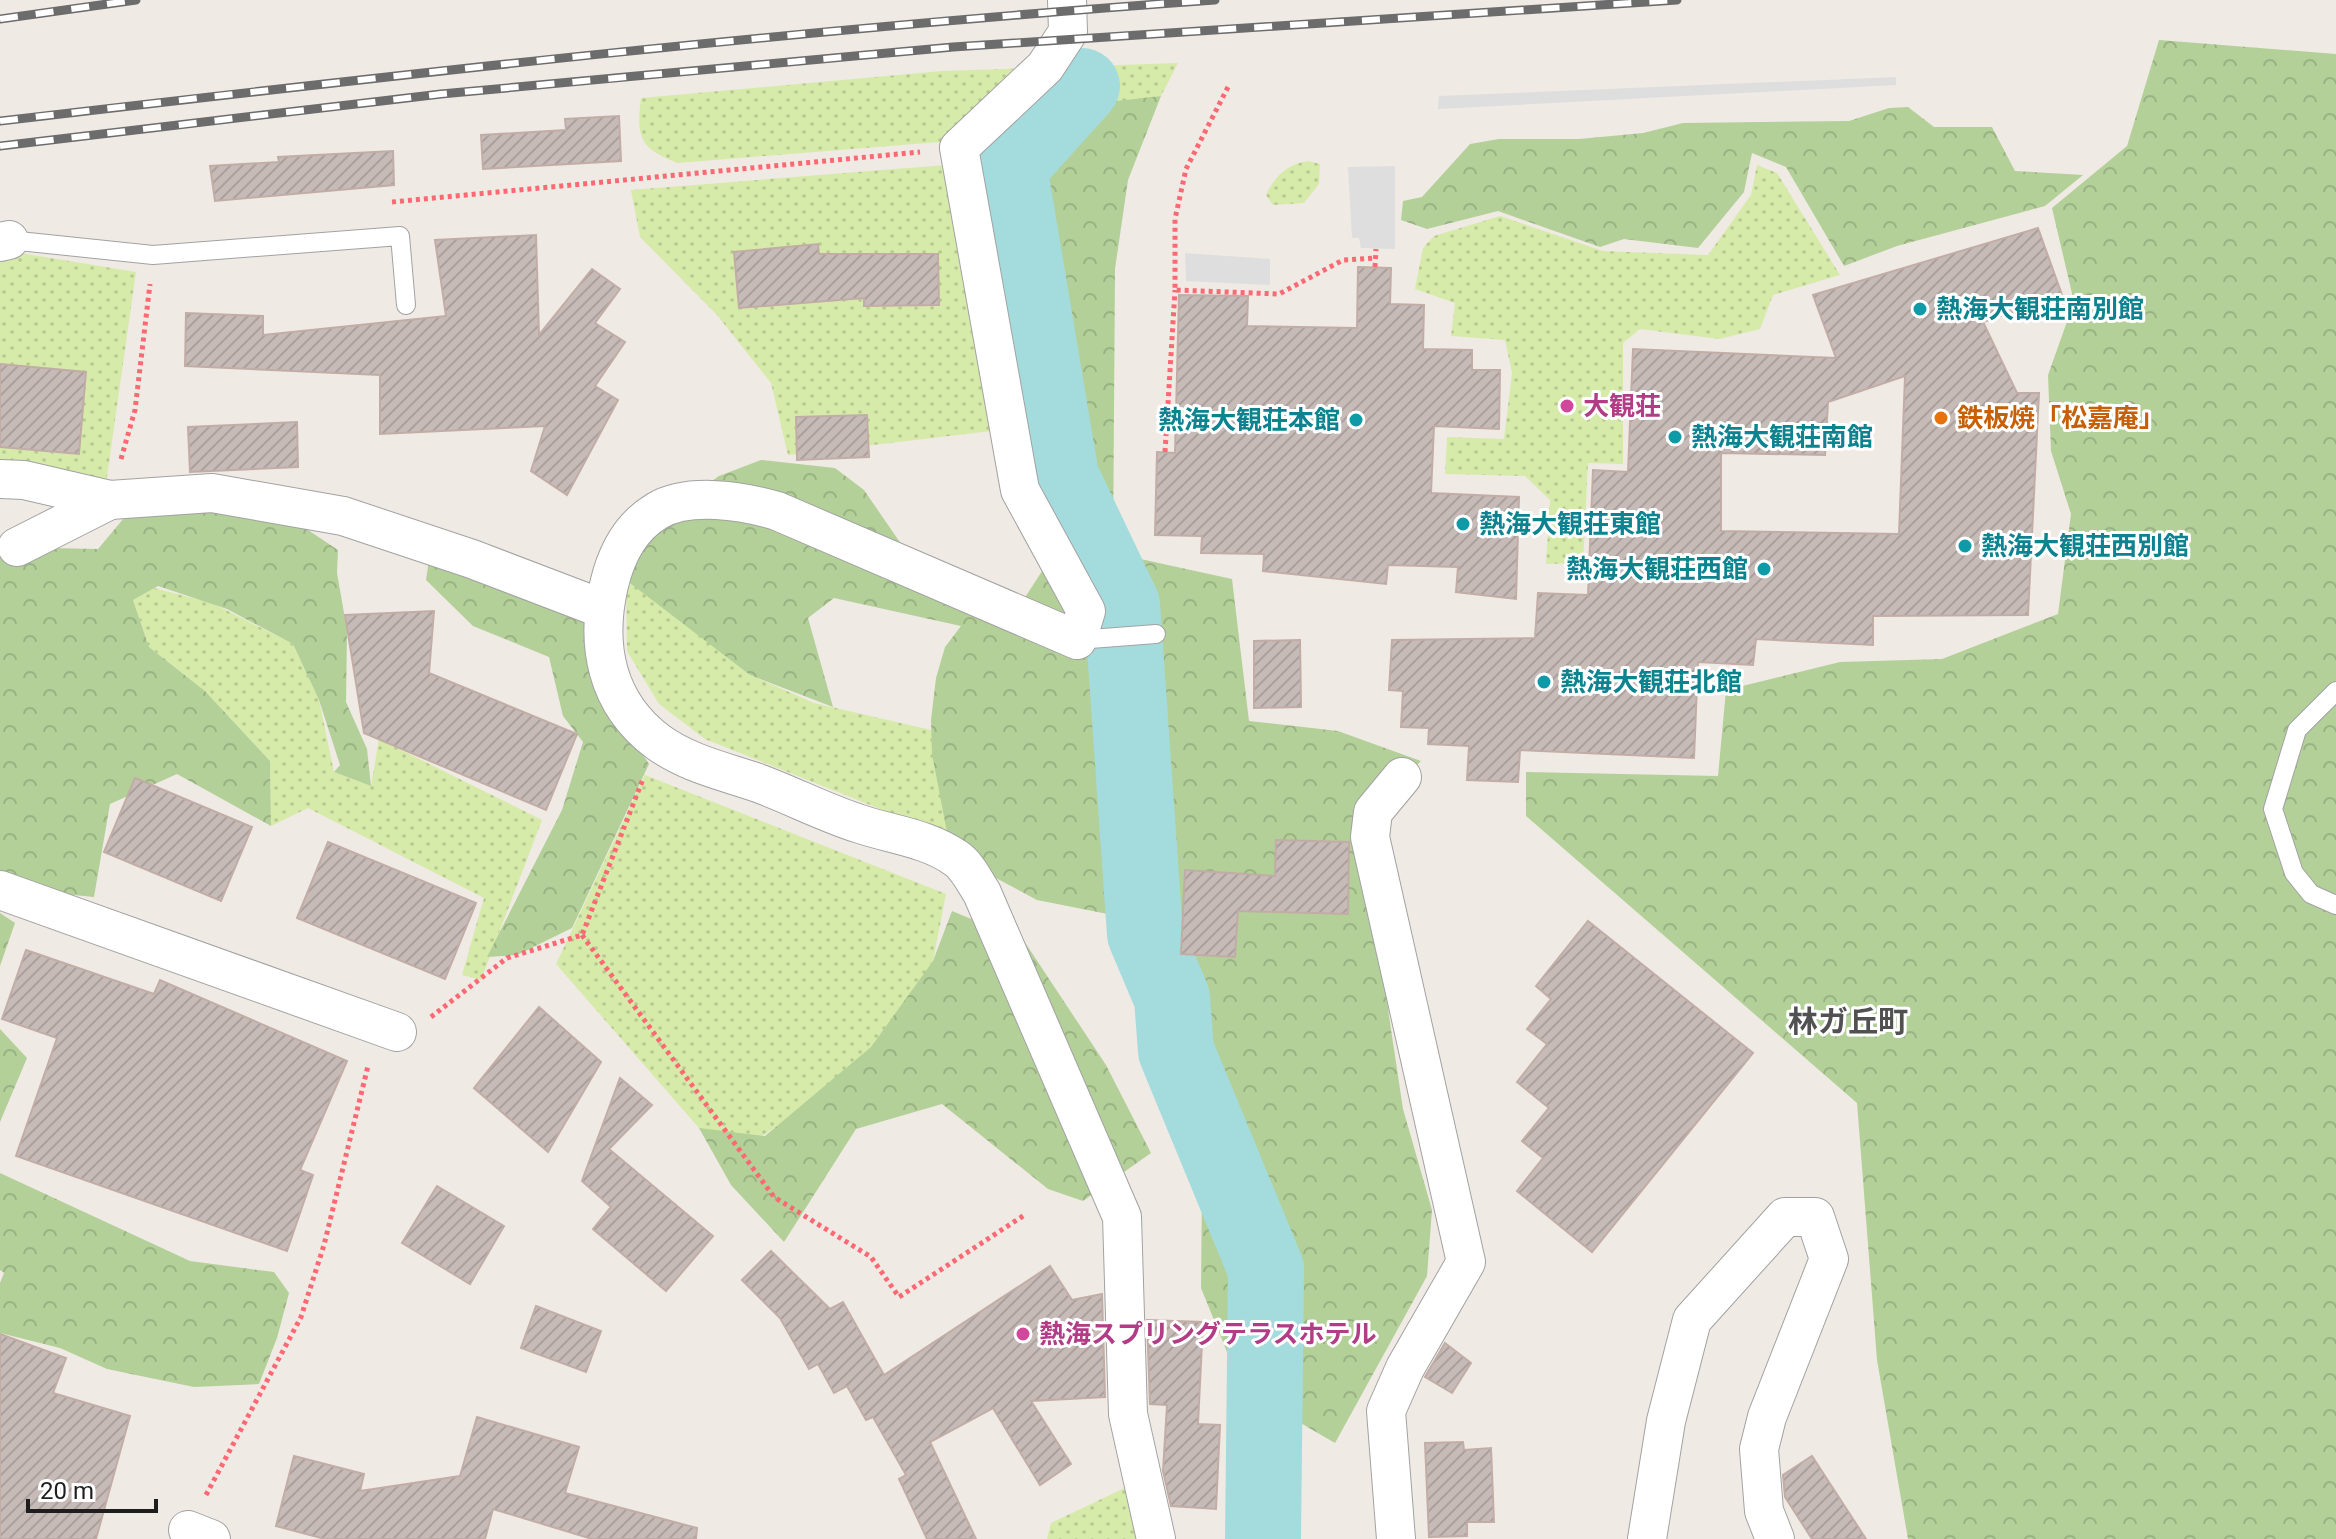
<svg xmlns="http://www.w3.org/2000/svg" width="2336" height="1539" font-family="Roboto,'Noto Sans JP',sans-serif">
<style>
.grass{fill:url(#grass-dots)}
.forest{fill:url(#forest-crowns)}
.parking{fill:#dedede}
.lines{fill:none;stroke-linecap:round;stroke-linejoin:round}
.river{stroke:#a4dcde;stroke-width:76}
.building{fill:url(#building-hatch);stroke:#c2ada6;stroke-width:2;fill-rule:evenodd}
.service-casing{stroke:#a2a2a2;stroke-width:20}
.minor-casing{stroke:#a2a2a2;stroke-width:40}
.path{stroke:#fd6875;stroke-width:5;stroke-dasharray:4 4;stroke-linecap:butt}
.service{stroke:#fff;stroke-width:18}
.minor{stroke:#fff;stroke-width:38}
.rail-casing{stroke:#6c6c6c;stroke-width:9}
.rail{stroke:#fff;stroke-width:6;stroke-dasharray:18;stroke-linecap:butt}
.culture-dot{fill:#0f9aa8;stroke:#fff;stroke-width:3}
.hotel-dot{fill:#d1479c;stroke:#fff;stroke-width:3}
.food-dot{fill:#e8710a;stroke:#fff;stroke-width:3}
.labels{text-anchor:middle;stroke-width:6;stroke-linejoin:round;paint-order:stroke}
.culture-label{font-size:26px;font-weight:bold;fill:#0d838f;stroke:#fff;text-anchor:start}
.hotel-label{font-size:26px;font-weight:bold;fill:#b23c85;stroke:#fff;text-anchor:start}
.food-label{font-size:26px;font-weight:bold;fill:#c56008;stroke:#fff;text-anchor:start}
.quarter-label{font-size:30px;font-weight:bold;fill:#515151;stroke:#fff}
</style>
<defs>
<pattern id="grass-dots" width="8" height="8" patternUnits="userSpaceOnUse" patternTransform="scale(2)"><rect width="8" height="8" fill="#d6eba9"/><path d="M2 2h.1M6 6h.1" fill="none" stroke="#b7c991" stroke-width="1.8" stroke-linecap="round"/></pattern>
<pattern id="forest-crowns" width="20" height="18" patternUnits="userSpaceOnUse" patternTransform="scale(2)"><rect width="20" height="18" fill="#b3d098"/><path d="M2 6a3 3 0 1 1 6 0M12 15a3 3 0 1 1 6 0" fill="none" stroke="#9ab283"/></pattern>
<pattern id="building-hatch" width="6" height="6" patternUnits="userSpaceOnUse" patternTransform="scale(2)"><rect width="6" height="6" fill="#c7bbb8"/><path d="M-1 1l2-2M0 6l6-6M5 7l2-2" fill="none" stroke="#aaa09e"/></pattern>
</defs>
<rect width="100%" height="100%" fill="#f0eae4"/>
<g class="grass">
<path d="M1178,63L1161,96L952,141L678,163C640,149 636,138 641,98L942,71Z"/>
<path d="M1308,161L1320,164L1319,184L1304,203L1273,205L1266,195C1275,176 1286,165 1308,161Z"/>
<path d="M946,165L992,431L788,455L771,383L717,315L640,237L631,190Z"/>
<path d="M1757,165L1777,173L1840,275L1773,295L1760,329L1719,339L1640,329L1623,343V464L1588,463L1583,563L1546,564L1550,500L1525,476L1445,474L1447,437L1504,439L1512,373L1505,340L1451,336L1455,303L1415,289L1423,248L1434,236L1500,216L1603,251L1708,255L1751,195Z"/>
<path d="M14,252L136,272L105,491L0,481V255Z"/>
<path d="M626,580L644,586L750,675L814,703L931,730L953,838L705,739L659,704L627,651Z"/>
<path d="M154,588L212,603L293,644L319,700L334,772L371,786L379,739L542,820L481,980L462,975L484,898L308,808L271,826L270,761L205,691L149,647L133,600Z"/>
<path d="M645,775L946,894L933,961L871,1063L741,1150L699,1128L556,964Z"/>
<path d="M1133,1484L1142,1539H1047L1051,1523Z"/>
</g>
<g class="forest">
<path d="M2159,40L2336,54V1539H1908L1877,1360L1857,1103L1526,816V772L1718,776L1726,690L1840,662L1942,659L2058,614L2071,514L2051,451L2048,375L2074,302L2052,208L2127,146Z"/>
<path d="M1161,96L1128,180L1115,269L1113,553L1232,579L1249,721L1338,731L1421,761L1377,807L1383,969L1389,1016L1403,1109L1432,1210L1427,1276L1335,1443L1242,1389L1201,1288L1202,1190L1175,1135V1057L1183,997L1172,998L1142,799L1116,725L1124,764L1138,920L1037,900L992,876L947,832L932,754L931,720L936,678L945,647L961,626L834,598L808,618L833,707L750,675L626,580L641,524L678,505L719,476L761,460L835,468L864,490L921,573L1024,599L1046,565L952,141L1010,113Z"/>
<path d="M1908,107L1934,127H1992L2015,171L2083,175L2045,206L1897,246L1844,266L1786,167L1752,153L1744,192L1698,248L1624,239L1600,247L1498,211L1427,229L1401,220L1403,201L1422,197L1470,144L1499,139H1579L1643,133L1683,123L1849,121L1889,108Z"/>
<path d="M201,505L305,528L338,550L337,573L347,630L346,702L367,749L371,786L334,772L340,765L319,700L293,644L227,609L158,586L133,600L149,647L205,691L270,761L271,826L177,774L110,804L94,897L53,893L0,873V555L50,548L98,549L129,512Z"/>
<path d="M429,560L591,624L637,746L649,764L572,928L517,955L487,957L562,810L583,742L563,716L549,657L473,626L426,580Z"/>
<path d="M952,911L1024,941L1106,1065L1151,1153L1083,1201L1048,1189L942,1104L856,1129L784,1242L731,1185L699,1128L765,1136L871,1047L933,961Z"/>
<path d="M0,913L15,923L0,966Z"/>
<path d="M0,1029L27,1058L0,1122Z"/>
<path d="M0,1173L190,1261L274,1272L289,1293L277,1338L259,1384L194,1387L107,1369L60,1348L0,1333V1283L4,1273L0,1270Z"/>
</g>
<g class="parking">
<path d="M1896,77V85L1438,109L1439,96Z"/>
<path d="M1395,166V249L1361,248L1359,238H1352L1348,167Z"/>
<path d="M1185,253L1270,259V285L1186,281Z"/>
</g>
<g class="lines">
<path class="river" d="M1082,86L1009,167L1061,477L1122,605L1145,934L1172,998L1176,1051L1266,1269L1263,1539"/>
</g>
<g class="building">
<path d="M619,116L621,161L483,169L481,135L566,130L565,119Z"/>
<path d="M393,151L394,185L215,201L210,166L279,162L278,157Z"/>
<path d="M2038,228L2062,295L1983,322L2017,393H2039L2028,615L1873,616V645L1756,639L1753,665L1698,662L1694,758L1520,750L1518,782L1467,780L1469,746L1428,744L1429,728L1401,727L1403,691L1389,690L1392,640L1535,638L1538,593L1588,595L1593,470L1628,472L1633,349L1836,358L1813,295ZM1905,376L1899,534L1721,531V453L1825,455L1828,402Z"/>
<path d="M536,235L539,335L592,269L620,289L595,323L625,342L595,386L618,400L567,495L531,471L545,426L380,434V375L185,366L186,313L263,316V335L446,316L435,240Z"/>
<path d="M818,244L819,254H938L939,305L864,306V298L739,308L734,252Z"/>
<path d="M1358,267L1391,268L1390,304L1424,305L1423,349L1472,350V370H1500L1499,429L1434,426L1431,493L1519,497L1516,599L1456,592L1458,567L1388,565L1386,584L1263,571L1264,554L1201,553L1202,536L1155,535L1157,452L1175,453L1179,295L1248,296L1247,326L1357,328Z"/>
<path d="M0,364L86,372L79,454L0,447Z"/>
<path d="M867,415L869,457L797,460L796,417Z"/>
<path d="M297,422L298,467L190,472L188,427Z"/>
<path d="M434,611L429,673L577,734L546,810L364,733L345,615Z"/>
<path d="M1300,640L1301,707L1254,708V641Z"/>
<path d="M135,778L252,827L221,901L104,852Z"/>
<path d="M1276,840L1349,842L1348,914L1238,911L1235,957L1181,954L1185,870L1275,876Z"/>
<path d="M328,842L476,903L445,979L297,918Z"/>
<path d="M1588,921L1753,1053L1592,1252L1517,1191L1543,1158L1522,1141L1549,1108L1517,1082L1547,1044L1527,1029L1551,999L1536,986Z"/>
<path d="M26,950L154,994L160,980L347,1061L300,1170L313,1175L287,1251L16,1156L57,1038L2,1019Z"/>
<path d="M539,1007L601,1062L548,1152L474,1088Z"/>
<path d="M620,1078L652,1105L609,1149L713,1236L666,1291L593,1229L611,1207L582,1181Z"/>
<path d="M437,1186L504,1226L470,1284L402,1243Z"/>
<path d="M771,1251L830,1309L843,1302L884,1375L1050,1266L1072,1300L1102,1294L1105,1397L1031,1401L1071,1464L1040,1485L993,1408L930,1442L976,1539H927L899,1479L906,1475L873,1417L866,1420L847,1386L834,1393L818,1364L809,1369L780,1318L742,1280Z"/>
<path d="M536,1306L601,1331L586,1372L521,1348Z"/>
<path d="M1147,1320L1203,1322L1198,1424L1220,1425L1216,1509L1171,1506L1163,1471L1167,1405L1150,1404Z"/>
<path d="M0,1334L66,1358L53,1393L130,1416L96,1539H0Z"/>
<path d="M1445,1343L1471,1363L1452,1393L1425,1377Z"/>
<path d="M477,1417L579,1447L565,1493L697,1528L696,1539H592L493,1509L485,1539H325L276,1526L294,1456L364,1474L360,1491L460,1476Z"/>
<path d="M1463,1442L1464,1450L1491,1448L1494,1522H1467V1536L1429,1537L1425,1443Z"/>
<path d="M1812,1456L1866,1539H1812L1785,1497L1783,1475Z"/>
</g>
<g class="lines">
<g class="service-casing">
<g id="service">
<path d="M9,240L153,255L400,236L406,305"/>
<path d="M1077,640L1156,634"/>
<path d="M2336,691L2297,730L2273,809L2294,873L2311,894L2336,905"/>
</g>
</g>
<g class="minor-casing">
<g id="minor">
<path d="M1067,0L1068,32L1045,67L959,148L1020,490L1086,611L1077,640L777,511C743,501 689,492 657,511C630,527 616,555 609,585C595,645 606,703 658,742C689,764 723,771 758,783C793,796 825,813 860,824C893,835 928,838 957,859C967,866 975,882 982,893L1122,1217L1128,1414L1156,1539"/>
<path d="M0,242L9,240"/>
<path d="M0,479L24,480L110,500L17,547"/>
<path d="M110,500L212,493L343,516L472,559L603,609"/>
<path d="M0,890L397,1032"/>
<path d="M188,1530L211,1539"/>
<path d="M1396,1539L1386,1411L1405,1368L1466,1262L1370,837L1373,812L1402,777"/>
<path d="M1647,1539L1666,1421L1692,1320L1785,1217H1815L1829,1259L1767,1417L1759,1449L1764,1511L1775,1539"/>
</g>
</g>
<g class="path">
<path d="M1228,87L1186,169L1175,219V290L1279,294L1343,260L1375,258"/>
<path d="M392,202L920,152"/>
<path d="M1375,267L1376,249"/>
<path d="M1165,452L1175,290"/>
<path d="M121,459L135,410L150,284"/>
<path d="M582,935L774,1197L871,1257L899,1297L1026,1214"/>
<path d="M431,1017L507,958L582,935L643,779"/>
<path d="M206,1495L301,1317L324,1245L368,1066"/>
</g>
<use href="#service" class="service"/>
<use href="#minor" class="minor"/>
<g class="rail-casing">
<g id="rail">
<path d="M0,19L136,0"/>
<path d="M0,121C405,74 809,28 1215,0"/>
<path d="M0,146L441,94L953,47L1677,0"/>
</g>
</g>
<use href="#rail" class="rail"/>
</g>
<g class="culture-dot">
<circle cx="1920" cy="309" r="8"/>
<circle cx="1356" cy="420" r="8"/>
<circle cx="1675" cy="437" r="8"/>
<circle cx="1463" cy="524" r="8"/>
<circle cx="1965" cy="546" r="8"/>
<circle cx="1764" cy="569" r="8"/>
<circle cx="1544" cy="682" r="8"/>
</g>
<g class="hotel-dot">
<circle cx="1567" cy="406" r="8"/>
<circle cx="1023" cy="1334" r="8"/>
</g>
<circle class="food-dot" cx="1941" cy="418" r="8"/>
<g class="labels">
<g class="culture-label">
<text x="1936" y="318">熱海大観荘南別館</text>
<text x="1340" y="429" text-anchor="end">熱海大観荘本館</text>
<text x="1691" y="446">熱海大観荘南館</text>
<text x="1479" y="533">熱海大観荘東館</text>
<text x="1981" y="555">熱海大観荘西別館</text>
<text x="1748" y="578" text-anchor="end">熱海大観荘西館</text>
<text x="1560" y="691">熱海大観荘北館</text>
</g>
<g class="hotel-label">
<text x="1583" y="415">大観荘</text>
<text x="1039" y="1343">熱海スプリングテラスホテル</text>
</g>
<g class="food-label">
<text x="1957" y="427">鉄板焼「松嘉庵」</text>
</g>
<g class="quarter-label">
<text x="1848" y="1032">林ガ丘町</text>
</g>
</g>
<path d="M28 1499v12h128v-12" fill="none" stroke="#1e1e1e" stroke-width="4"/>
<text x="40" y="1499" font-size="24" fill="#1e1e1e" stroke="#ffffff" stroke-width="6" paint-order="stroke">20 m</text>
</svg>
